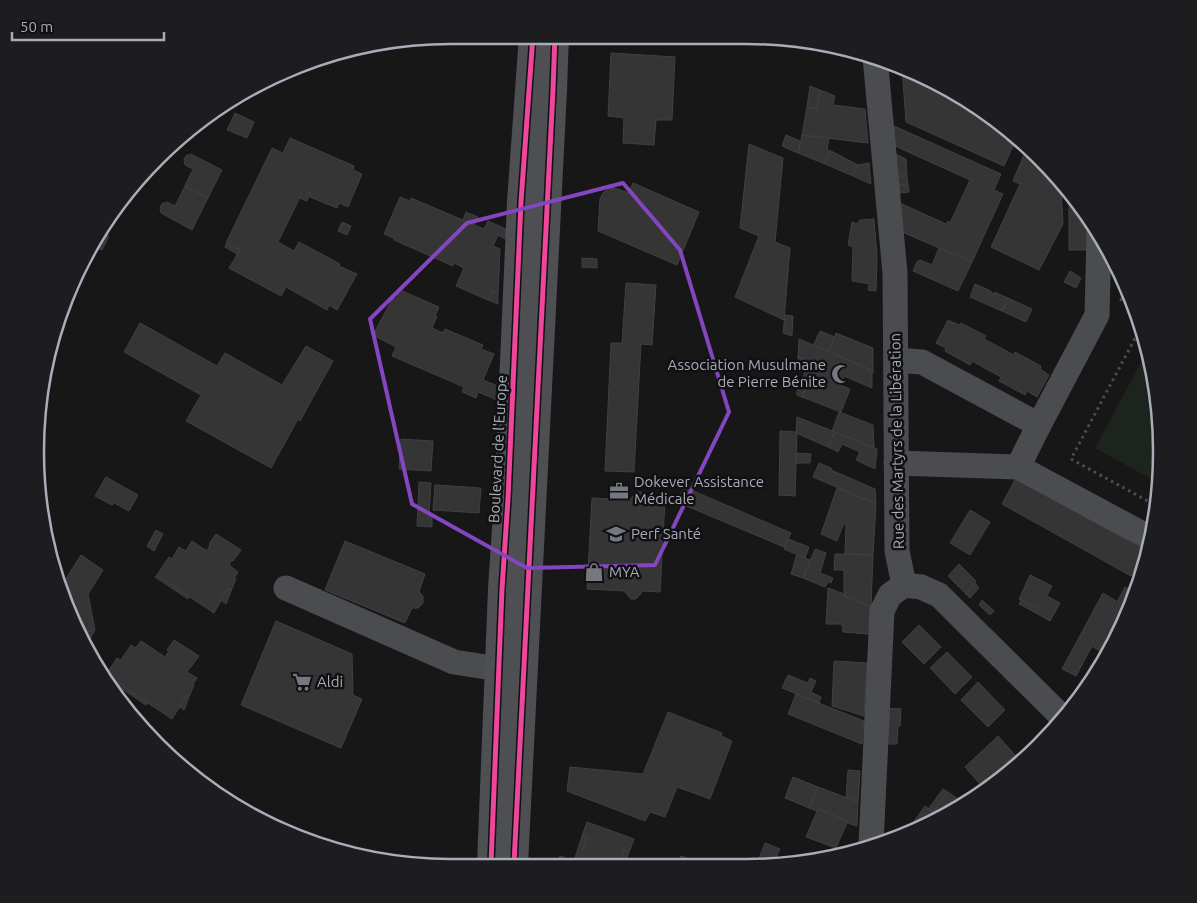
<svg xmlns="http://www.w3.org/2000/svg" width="1197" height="903" font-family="Ubuntu,sans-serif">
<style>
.green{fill:#1d241e}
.building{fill:#353536;stroke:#3f4043}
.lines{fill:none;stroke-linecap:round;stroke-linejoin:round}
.path{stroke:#4d4e52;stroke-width:3;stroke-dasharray:2.5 4;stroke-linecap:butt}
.minor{stroke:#4b4c50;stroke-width:25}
.major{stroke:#4d4f52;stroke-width:28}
.cycleway-casing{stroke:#111113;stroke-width:8}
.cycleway{stroke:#ed469a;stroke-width:5}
.marked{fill:none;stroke:#8446be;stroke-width:4;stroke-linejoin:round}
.labels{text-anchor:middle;stroke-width:5;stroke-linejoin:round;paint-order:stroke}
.poi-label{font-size:15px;fill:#a8adb8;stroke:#111113;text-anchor:start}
.street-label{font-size:15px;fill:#a8adb8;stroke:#111113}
.rim{fill:none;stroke:#a8adb8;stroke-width:2.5}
</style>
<rect width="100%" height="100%" fill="#171717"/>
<path class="green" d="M1143,359L1152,364L1154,370L1162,451L1159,483L1095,448Z"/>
<g class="building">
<path d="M611,53L675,57L672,120H656L654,145L623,143L624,118L608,116Z"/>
<path d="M902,68L930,78L999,121L1016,139L1004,166L906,122Z"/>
<path d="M810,86L820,90L817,109L807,107Z"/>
<path d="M820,90L835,96L833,105L865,109L868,143L802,135L807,107L817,109Z"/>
<path d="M235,113L254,122L247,138L227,130Z"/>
<path d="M894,126L1001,174L994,190L1003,194L972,262L902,232L900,203L946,224L948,221L950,223L970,180L895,146Z"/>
<path d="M786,135L800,141L798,153L782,146Z"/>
<path d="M802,135L829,138L827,150L831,151L825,164L798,153Z"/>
<path d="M290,138L354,166L353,170L362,174L348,207L339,203L337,208L310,197V193L303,191L278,242L294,251L299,242L340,264L339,266L357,274L337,310L329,305L327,310L286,287L281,296L229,268L240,250L226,243L272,148L283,153Z"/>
<path d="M749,144L783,158L775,242L790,248L784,320L735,297L759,236L740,228Z"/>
<path d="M1026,150L1061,188L1063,224L1039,270L991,247L1020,184L1013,181Z"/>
<path d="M831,151L858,165L853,176L825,164Z"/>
<path d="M191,154L222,170L208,198L185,186L193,169L185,165L184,160L186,156Z"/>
<path d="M896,154L906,159L907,176L898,177Z"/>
<path d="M869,163L871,184L853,176L858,165Z"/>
<path d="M907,176L908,184L899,185L898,177Z"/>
<path d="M633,183L699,212L677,265L598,231L600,199L603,193L608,189L614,188L629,193Z"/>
<path d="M908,184L909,192L900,193L899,185Z"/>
<path d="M185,186L208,198L192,230L161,213L160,208L162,204L167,202L175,206Z"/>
<path d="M303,191L310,193L307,201L299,198Z"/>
<path d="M1069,196L1087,215V250H1069Z"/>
<path d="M400,197L410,201L411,198L484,229L488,221L506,229L505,239L498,235L493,246L500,249L498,294L492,291L488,300L456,286L464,268L454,263L453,266L394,240V238L384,234Z"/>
<path d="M466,212L478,217L474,225L463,220Z"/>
<path d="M874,219L877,256L876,291L868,290L869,284L852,281L853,247L848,245L852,222L857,224L860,220Z"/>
<path d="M342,222L351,226L347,235L338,231Z"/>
<path d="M102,233L109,236L105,244L97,240Z"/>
<path d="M97,240L105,244L102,250L94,246Z"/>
<path d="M227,243L240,250L237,254L225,247Z"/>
<path d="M939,248L972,262L958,291L913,271L917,262L920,260L932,265Z"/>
<path d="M89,252L90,253L77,283L73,281L78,267Z"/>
<path d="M582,258L597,259V268L582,267Z"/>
<path d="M1070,271L1081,278L1076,288L1064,282Z"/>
<path d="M626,283L656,285L652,345L641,344L634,472L605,471L611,343H622Z"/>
<path d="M975,284L991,291V293L994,294V292L1008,298L1002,311L970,297Z"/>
<path d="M400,290L439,307L435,316H437L432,328L443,333L445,329L483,345L481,349L494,354L483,380L498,386L497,400L478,392L476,398L462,392L464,387L392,356L396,347L373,335L393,298L396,299Z"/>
<path d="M492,291L498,294V304L488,300Z"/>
<path d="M1008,298L1032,309L1026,322L1002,311Z"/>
<path d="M785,315L793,316L792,336L783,333Z"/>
<path d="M948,320L959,325L961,323L986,336L984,339L1014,355L1015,352L1041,366L1040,369L1049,375L1037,397L1027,391L1025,395L999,381L1001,377L972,361L970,365L945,351L946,348L936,343Z"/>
<path d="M140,323L217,366L225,353L282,385L306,346L333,361L300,421L298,419L271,468L186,421L201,395L124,352Z"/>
<path d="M820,331L835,337L829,352L813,346Z"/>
<path d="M836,333L873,348V373L868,371L869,369L829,352Z"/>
<path d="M799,339L869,369L868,371L872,372V388L844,376L840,385L850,389L841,412L802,397L815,364L798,357Z"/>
<path d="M798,357L815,364L802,397L797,395V392L807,367L798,363Z"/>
<path d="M839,412L873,425L874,448L832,431Z"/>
<path d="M797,417L835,432L828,447L796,433Z"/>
<path d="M780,431L797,432L795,496L779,495Z"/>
<path d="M835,432L877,449L875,469L856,460L860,452L842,444L838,452L828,447Z"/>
<path d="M401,439L433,441L431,471L399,469Z"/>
<path d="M796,453L811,454L810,463H796Z"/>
<path d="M819,463L831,468V470L875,489L876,504L813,477Z"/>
<path d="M106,477L138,495L129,511L114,503L112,505L95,496Z"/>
<path d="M1016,478L1144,550L1131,576L1002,504Z"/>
<path d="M419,482L431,483L429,514L432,515V527L417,526Z"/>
<path d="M435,485L481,488L479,513L433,510Z"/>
<path d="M684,487L791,533L784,547L677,502Z"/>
<path d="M837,488L876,504L873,555L845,554L846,524L844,523L837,541L821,534Z"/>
<path d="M636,492H641L647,500L665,501L660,592L643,591L636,599H631L624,591L587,589L592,498L630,500Z"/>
<path d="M970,510L990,522L970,555L950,543Z"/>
<path d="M156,530L163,534L154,551L147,546Z"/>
<path d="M216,534L241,550L233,561L232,560L229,565L238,572L234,578L236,579L231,591L228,588L214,613L157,575L169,557L172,559L179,547L186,551L192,541L207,551L210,545L209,544Z"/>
<path d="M788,539L809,547L805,558L784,549Z"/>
<path d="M345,541L425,574L419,592L423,596V603L418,608H412L405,623L325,590Z"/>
<path d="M815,549L826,553L820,573L833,578L831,583L828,582L825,587L803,578Z"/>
<path d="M797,554L810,560L803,578L791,574Z"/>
<path d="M835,554L873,555L871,607L844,596V570H834Z"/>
<path d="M81,555L103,570L88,594L95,630L81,633L57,585L62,577L65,580Z"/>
<path d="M959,564L971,576L960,588L948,576Z"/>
<path d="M157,575L189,597L188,599L155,577Z"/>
<path d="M1030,575L1052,586L1047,596L1060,603L1050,621L1036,613L1039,609L1019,599Z"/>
<path d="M971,576L976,581L966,594L960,588Z"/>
<path d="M975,583L979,588L970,598L966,594Z"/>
<path d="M1125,587L1136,592L1131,609L1128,607L1125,612L1129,613L1117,635L1114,633L1110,641L1113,642L1107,654L1093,647Z"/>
<path d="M228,588L231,591L226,604L221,600Z"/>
<path d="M828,588L844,594V596L871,607L869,634L843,632L842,624H826Z"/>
<path d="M1103,593L1116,601L1076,676L1062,669Z"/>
<path d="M982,600L994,611L990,615L979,605Z"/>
<path d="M1021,600L1039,609L1036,613L1019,604Z"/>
<path d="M276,621L352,654L353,695L362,699L341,748L241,705Z"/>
<path d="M919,625L941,647L924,664L902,642Z"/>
<path d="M95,630L88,642L85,643L81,633Z"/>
<path d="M174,640L199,656L191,667H190L187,672L197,678L193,684L194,685L189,697L187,695L172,719L106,675L117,658L121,660L131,645L136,648L141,641L165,657L169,651L167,650Z"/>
<path d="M947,652L972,677L955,694L930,668Z"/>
<path d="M834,661L867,663L864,716L832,706Z"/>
<path d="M106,675L148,703L146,705L104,677Z"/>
<path d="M788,675L808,683L810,678L816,681L811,692L821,697L819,703L782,688Z"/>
<path d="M978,682L1005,710L988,727L961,700Z"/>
<path d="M796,694L864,721L862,744L788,714Z"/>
<path d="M187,695L189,697L184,710L180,707V705Z"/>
<path d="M885,708L901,709L900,726H898L897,744H883Z"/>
<path d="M668,712L722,733L721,736L732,741L710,799L677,787L665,817L650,812L645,821L567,791L570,767L643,774Z"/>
<path d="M998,736L1015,755L981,785L965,767Z"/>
<path d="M848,770L860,771L858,802L846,798Z"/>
<path d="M793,777L818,787L809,808L785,798Z"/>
<path d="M818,787L858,802L857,826L847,823L848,821L818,809L817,811L809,808Z"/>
<path d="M943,789L948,792L933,812L929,808Z"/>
<path d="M948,792L965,804L920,828L913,823L925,806L933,812Z"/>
<path d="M818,809L848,821L836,848L806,837Z"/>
<path d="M587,822L634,839L629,852L624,850L619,864H556L560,856L578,863L587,838L582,836Z"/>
<path d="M582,836L587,838L578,863L574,861Z"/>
<path d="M765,843L780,849L773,864H757Z"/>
<path d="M624,850L629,852L625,864H619Z"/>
<path d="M681,856L706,864H678Z"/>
</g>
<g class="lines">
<g class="path">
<path d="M1120,299L1135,308"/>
<path d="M1141,327L1071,459L1157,506"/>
</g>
<g class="minor">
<path d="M896,360L922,362L1039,425L1097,315L1099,234"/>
<path d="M896,463L1018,467L1152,539"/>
<path d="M1018,467L1039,425"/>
<path d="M904,585L921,587L939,595L1063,718"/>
<path d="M286,588L454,662L499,669L518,670"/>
<path d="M871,845L882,611L890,595L904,585L897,551L895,273L875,57"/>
</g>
<g class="major">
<path d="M491,864L502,589L508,499L521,202L533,35"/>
<path d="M514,864L553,90L555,35"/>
</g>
<g class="cycleway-casing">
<g id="cycleway">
<path d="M491,864L502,589L508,499L521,202L533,35"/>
<path d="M514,864L553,90L555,35"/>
</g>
</g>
<use href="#cycleway" class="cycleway"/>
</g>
<path class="marked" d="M623,183L680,250L729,412L655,565L527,568L412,504L370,319L467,223Z"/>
<defs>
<g id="mosque-bare" transform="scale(1.5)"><path d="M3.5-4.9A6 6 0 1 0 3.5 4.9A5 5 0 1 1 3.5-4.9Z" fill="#757880" stroke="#111113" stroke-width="2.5" paint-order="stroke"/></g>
<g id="office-bare" transform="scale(1.5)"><path d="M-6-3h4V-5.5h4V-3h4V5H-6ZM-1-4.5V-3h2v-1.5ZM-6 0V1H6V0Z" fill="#757880" stroke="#111113" stroke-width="2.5" paint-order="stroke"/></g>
<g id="university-bare" transform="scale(1.5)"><path d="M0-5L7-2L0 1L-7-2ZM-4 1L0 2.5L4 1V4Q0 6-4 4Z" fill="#757880" stroke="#111113" stroke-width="2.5" paint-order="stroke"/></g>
<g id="shop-bare" transform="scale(1.5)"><path d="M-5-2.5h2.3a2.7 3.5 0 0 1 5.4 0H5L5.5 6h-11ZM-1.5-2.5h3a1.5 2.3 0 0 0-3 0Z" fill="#757880" stroke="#111113" stroke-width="2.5" paint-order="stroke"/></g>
<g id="supermarket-bare" transform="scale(1.5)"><path d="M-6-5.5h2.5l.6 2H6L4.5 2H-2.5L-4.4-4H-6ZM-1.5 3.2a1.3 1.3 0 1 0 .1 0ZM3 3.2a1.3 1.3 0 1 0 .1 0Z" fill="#757880" stroke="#111113" stroke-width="2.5" paint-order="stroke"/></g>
</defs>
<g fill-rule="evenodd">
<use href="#mosque-bare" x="841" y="374"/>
<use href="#office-bare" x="619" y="491"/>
<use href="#university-bare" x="616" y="534"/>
<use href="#shop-bare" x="594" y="572"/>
<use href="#supermarket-bare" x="302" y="682"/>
</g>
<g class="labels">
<g class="poi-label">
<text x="826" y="370" text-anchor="end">Association Musulmane<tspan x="826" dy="17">de Pierre Bénite</tspan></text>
<text x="634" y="487">Dokever Assistance<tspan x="634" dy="17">Médicale</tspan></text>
<text x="631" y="539">Perf Santé</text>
<text x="609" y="577">MYA</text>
<text x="317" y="687">Aldi</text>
</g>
<g class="street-label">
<text transform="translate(897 441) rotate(-91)" y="5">Rue des Martyrs de la Libération</text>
<text transform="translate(498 449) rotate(-87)" y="5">Boulevard de l'Europe</text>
</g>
</g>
<path d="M0 0H1197V903H0ZM451 44H746A407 407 0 0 1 1153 451V452A407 407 0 0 1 746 859H451A407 407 0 0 1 44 452V451A407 407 0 0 1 451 44Z" fill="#1d1d20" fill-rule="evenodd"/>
<path class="rim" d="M451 44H746A407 407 0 0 1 1153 451V452A407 407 0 0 1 746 859H451A407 407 0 0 1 44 452V451A407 407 0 0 1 451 44Z"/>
<path d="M12 32v8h152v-8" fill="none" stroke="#a8adb8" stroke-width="2.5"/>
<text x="20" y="32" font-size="15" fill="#a8adb8" stroke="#111113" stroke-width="4" paint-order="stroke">50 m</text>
</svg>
